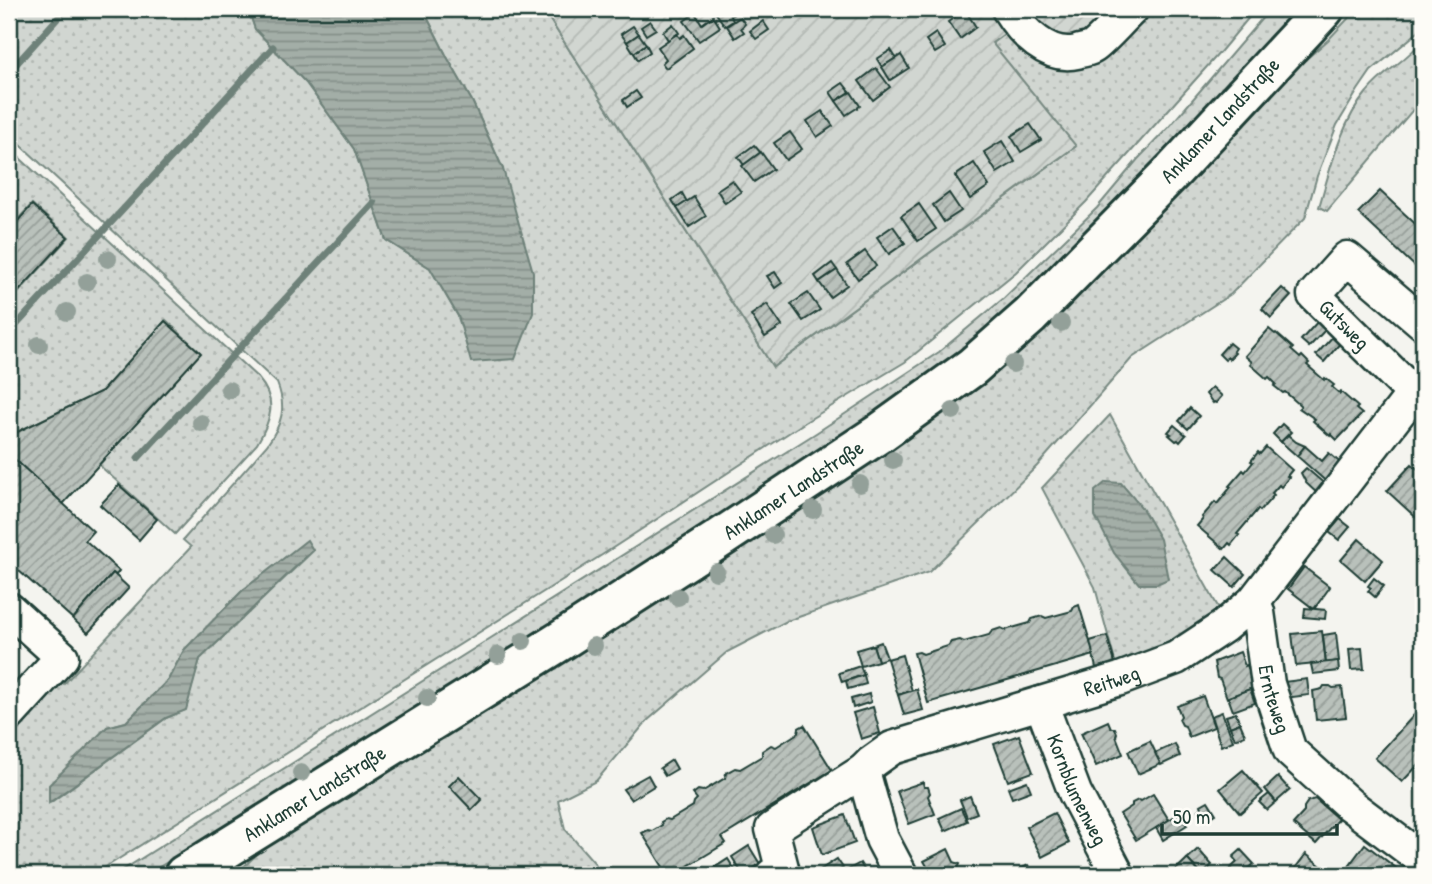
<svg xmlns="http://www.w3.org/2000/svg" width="1432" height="884" font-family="'Patrick Hand',sans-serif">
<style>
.grass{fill:url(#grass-dots);stroke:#788a82;stroke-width:2;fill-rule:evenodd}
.garden{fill:url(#garden-furrows);stroke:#788a82;stroke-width:2}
.water{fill:url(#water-rules);stroke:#6e8179;stroke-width:2}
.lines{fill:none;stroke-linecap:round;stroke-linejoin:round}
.stream{stroke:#6e8179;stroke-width:7}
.building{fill:url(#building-hatch);stroke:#1f3d34;stroke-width:2}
.minor-casing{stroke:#1f3d34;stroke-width:37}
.major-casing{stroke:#1f3d34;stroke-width:44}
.minor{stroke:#fdfcf7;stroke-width:32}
.major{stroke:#fdfcf7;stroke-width:38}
.tree{fill:#93a099}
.labels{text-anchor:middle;stroke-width:6;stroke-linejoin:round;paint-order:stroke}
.street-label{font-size:21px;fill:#1f3d34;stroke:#fdfcf7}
</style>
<defs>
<pattern id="grass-dots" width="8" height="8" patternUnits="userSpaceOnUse" patternTransform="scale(1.75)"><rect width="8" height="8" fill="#d1d6d1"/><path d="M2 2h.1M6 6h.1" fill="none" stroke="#b3b9b4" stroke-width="1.8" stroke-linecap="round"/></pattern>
<pattern id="garden-furrows" width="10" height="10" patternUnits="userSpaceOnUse" patternTransform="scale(1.75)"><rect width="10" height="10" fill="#d1d6d1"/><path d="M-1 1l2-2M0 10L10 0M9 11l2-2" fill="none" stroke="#b3b9b4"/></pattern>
<pattern id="water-rules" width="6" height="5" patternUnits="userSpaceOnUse" patternTransform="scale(1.75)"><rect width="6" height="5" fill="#a3aea7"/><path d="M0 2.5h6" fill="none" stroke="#848f89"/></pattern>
<pattern id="building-hatch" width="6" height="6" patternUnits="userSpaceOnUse" patternTransform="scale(1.75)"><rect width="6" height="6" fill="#b9c1bb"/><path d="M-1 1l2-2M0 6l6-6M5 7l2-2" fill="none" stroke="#969e99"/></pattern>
</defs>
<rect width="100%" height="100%" fill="#f4f4ef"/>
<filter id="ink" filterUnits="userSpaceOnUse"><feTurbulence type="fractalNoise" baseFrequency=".0143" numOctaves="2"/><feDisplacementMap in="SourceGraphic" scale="14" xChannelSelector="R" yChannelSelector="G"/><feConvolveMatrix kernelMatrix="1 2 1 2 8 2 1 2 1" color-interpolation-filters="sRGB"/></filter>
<g filter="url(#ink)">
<g class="grass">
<path d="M9,9H248L255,29L306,83L354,149L386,240L430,268L458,316L472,362L503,169L472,101L447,57L423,9H543L773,367L1075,147L992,43L1015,26L1137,20L1149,9H1256L1221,51L1086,202L1016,272L905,362L807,421L602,555L93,875H9V729L55,677L64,684L191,547L183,540L267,445C282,424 287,408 277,383L9,134ZM307,541L313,551L200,659L185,710L166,718L50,803L107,727L126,722L168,680L184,650L243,590Z"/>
<path d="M1270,9H1298L1123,204L943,372L389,732L220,830L146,875H115L816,433L939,352L1004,298L1097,208L1138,159L1169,127Z"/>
<path d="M1357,9H1423V23L1418,32L1371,71L1358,90L1337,125L1317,176L1305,218L1231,294L1132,358L1037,466L929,572L787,621L727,652L647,721L596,781L558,800L565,829L605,875H235L269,843L764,529L1240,117L1328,40Z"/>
<path d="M1423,40V98L1327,211L1319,207C1330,170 1341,122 1367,92C1383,72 1407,60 1423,40Z"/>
<path d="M9,148L258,378C278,401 271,420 257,444L175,534L99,465L200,352L166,320L102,391L9,436V303L69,237L32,204L9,229Z"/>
<path d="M1110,415L1221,612L1197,633L1117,669L1095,587L1042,488Z"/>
</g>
<path class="garden" d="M543,9H1118L1062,61L1015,26L992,43L1076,146L773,367Z"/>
<g class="water">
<path d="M248,9H423L447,57L472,101L503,169L533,272V313L515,359L471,362L458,316L430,268L386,240L354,149L306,83L255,29Z"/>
<path d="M1106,482L1121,483L1142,508L1160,539L1168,579L1157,584H1139L1114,553L1095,516V491Z"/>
<path d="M307,540L313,550L200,659L186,710L166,718L49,803V785L107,727L126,722L168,680L184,650L243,590Z"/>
</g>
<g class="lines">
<g class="stream">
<path d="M9,72L66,9"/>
<path d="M9,333L273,47"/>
<path d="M138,458L374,203"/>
</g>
</g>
<g class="building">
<path d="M713,9H742L731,16L733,21L725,26Z"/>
<path d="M965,10L976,27L960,39L948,22Z"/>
<path d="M695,13L702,24L713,16L720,27L699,41L684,21Z"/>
<path d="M740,17L745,24L741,28L744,32L735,38L727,26Z"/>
<path d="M650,21L656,29L646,35L641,27Z"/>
<path d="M763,21L769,30L756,39L750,31Z"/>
<path d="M673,24L679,33L668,40L663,32Z"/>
<path d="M633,26L639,34L627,42L621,34Z"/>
<path d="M936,33L945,47L935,53L926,40Z"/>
<path d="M639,34L646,44L634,53L627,42Z"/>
<path d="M677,34L680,38L684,35L693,48L666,68L662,63L666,59L658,47Z"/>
<path d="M646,44L650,52L638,60L634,53Z"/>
<path d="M891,50L896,58L882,67L877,59Z"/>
<path d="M901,55L909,68L890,80L882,67Z"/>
<path d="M876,68L890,87L873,100L859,81Z"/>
<path d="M843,83L850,92L836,101L830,92Z"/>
<path d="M636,91L641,98L627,107L623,100Z"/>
<path d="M851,92L860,106L846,115L836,101Z"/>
<path d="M822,111L833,126L817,137L807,121Z"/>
<path d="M1030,124L1041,140L1021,152L1011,136Z"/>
<path d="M790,132L802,149L786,160L774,143Z"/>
<path d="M1002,141L1015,162L997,173L984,152Z"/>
<path d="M754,145L761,153L744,165L738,157Z"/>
<path d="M761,152L773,169L754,182L742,166Z"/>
<path d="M974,163L989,186L970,199L955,176Z"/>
<path d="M732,180L741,192L725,203L717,190Z"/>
<path d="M1380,191L1423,231V274L1358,213Z"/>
<path d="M682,193L687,202L677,208L672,200Z"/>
<path d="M949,193L961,211L944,222L933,205Z"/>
<path d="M694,197L706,216L689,227L677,208Z"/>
<path d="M919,204L936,229L918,241L901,216Z"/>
<path d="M32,205L68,237L9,302V231Z"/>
<path d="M893,226L905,243L889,254L877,237Z"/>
<path d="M865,251L876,266L858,279L847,264Z"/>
<path d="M832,263L837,270L819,282L815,276Z"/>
<path d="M837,270L847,285L830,297L819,282Z"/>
<path d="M775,272L782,283L775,288L767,276Z"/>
<path d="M1282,288L1291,296L1271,318L1262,309Z"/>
<path d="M808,293L820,310L803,321L791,304Z"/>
<path d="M767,304L782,326L765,337L751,315Z"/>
<path d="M1319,320L1327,328L1309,347L1301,340Z"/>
<path d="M165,321L201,353L63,504L9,454V436L102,391Z"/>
<path d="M1269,329L1275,334L1276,333L1293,348L1291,350L1300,358L1302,356L1309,363L1307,365L1324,380L1325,378L1334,385L1332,387L1340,394L1341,392L1358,407L1356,409L1362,414L1337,440L1331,434L1330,436L1313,421L1315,419L1299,408L1301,406L1285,392L1283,393L1274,386L1276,384L1269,377L1267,379L1250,364L1252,362L1245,356Z"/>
<path d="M1335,334L1342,341L1324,362L1316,355Z"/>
<path d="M1229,343L1235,348L1233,351L1235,353L1229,359L1227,357L1225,360L1219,354Z"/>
<path d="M1212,387L1222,396L1216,403L1214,402L1213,403L1206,394Z"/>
<path d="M1190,408L1199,416L1188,429L1179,421Z"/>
<path d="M1282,424L1291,432L1281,442L1273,434Z"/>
<path d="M1174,425L1186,435L1180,442L1178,440L1176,441L1169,435L1171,434L1168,432Z"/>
<path d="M1288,435L1296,442L1305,446L1297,456L1281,442Z"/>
<path d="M1305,446L1322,461L1329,453L1344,466L1329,484L1297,456Z"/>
<path d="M1266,447L1292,470L1287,476L1289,477L1281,487L1279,485L1272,493L1274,495L1260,511L1258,509L1237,534L1239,535L1231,545L1229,543L1224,549L1197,526L1203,519L1202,517L1215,502L1217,504L1231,487L1229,486L1243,470L1245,472L1253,462L1251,461L1258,452L1260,454Z"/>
<path d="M9,454L93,531L85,540L119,571L116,575L113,573L73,619L9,562Z"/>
<path d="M1412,464L1423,474V524L1387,491Z"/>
<path d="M1306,468L1327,486L1319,495L1306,483L1301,473Z"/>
<path d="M119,485L157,519L139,540L100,505Z"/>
<path d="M1340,519L1350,527L1339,540L1329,532Z"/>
<path d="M1359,539L1383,560L1365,581L1341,560Z"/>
<path d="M1227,557L1245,574L1234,587L1215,570Z"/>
<path d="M1304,567L1330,587L1314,609L1288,589Z"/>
<path d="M113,573L129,588L88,633L73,619Z"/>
<path d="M1374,578L1384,586L1375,597L1368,591L1371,588L1368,586Z"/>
<path d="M1079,605L1094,655L928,703L914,653L919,652L923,654L948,646L951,642L960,640L964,642L989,635L992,631L1001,628L1005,630L1030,623L1032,619L1042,616L1046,618L1072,611L1074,607Z"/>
<path d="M1305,608L1326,610L1325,619L1304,617Z"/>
<path d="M1322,631L1326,663L1296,666L1292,634Z"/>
<path d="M1336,633L1339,661L1326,663L1323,635Z"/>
<path d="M1107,636L1115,663L1096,668L1090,641Z"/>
<path d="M881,642L887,658L878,661L873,645Z"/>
<path d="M873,645L878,661L861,666L856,650Z"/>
<path d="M1362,648L1364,669L1351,670L1349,649Z"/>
<path d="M1240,652L1245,666L1247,665L1252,679H1250L1253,688L1227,698L1220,679L1217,678L1214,662Z"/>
<path d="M902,655L912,691L898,695L887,659Z"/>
<path d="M1338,661L1339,671L1313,674L1311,664Z"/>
<path d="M860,666L864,675L842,682L839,673Z"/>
<path d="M864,675L866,684L848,689L846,681Z"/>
<path d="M1307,679L1309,695L1285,698L1283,682Z"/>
<path d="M1324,686H1330L1333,688L1342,687L1346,717L1316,720L1313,691L1322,689Z"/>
<path d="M917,689L923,710L904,715L898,695Z"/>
<path d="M1250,689L1255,703L1233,711L1228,697Z"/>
<path d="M869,694L871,702L853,708L851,699Z"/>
<path d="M1203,696L1214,727L1189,737L1185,726L1182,725L1179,719L1181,716L1177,706Z"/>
<path d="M1423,705V760L1402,782L1375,758Z"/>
<path d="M873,707L880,733L861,739L853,713Z"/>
<path d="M1222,712L1233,741L1221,746L1211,716Z"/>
<path d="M1236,713L1240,723L1230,727L1226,716Z"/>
<path d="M1108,721L1111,728H1115L1117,733L1116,736L1123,754L1096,766L1081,733Z"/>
<path d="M1240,723L1245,735L1235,739L1230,727Z"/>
<path d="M804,725L832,770L722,837L726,843L673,875H668L642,833L648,830L652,831L662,825L661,822L666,819L670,820L693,806L694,802L697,799L693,794L698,790L703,791L725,778L726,773L735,768L740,769L762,756V751L771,745L776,747L798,733L799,728Z"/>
<path d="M1019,735L1033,772L1008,781L994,744Z"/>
<path d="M1150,741L1161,764L1138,774L1128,751Z"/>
<path d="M1175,744L1180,756L1161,765L1155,753Z"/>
<path d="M672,760L677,769L665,776L660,768Z"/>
<path d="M1243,770L1263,793L1240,813L1220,789Z"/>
<path d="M648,775L654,786L631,800L623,789Z"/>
<path d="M459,776L482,800L472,810L449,786Z"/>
<path d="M1278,777L1290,790L1276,802L1265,789Z"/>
<path d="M1027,781L1031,791L1012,798L1008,788Z"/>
<path d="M923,782L924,787H928L930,793L928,796L935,814L909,824L897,791Z"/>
<path d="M1153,794L1169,820L1136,840L1120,814L1132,806V803L1138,800L1141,801Z"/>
<path d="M1269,794L1276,802L1267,810L1259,802Z"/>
<path d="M970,796L977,813L967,817L960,800Z"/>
<path d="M1315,799L1338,819L1316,844L1293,824L1304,812V807L1308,801Z"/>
<path d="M1208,801L1216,814L1205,821L1198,811L1202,808L1201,805Z"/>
<path d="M961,808L967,821L945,831L939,818Z"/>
<path d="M1054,813L1069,843L1042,857L1026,827Z"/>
<path d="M1180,813L1187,825L1163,840L1156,828Z"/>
<path d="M845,815L855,843L822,855L813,827Z"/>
<path d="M1365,844L1396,868L1390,875H1349L1345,871Z"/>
<path d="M749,846L760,864L743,875L732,857Z"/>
<path d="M948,849L954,862L960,864L958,869L961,875H929L931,873L924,861Z"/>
<path d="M1198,849L1212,865L1202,875L1187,859Z"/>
<path d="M1241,850L1254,864L1241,875H1234L1229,870L1237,862L1233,857Z"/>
<path d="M1306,854L1321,866L1314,875H1290Z"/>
<path d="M728,859L738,875H703Z"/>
<path d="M837,859L843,868L831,875H815L814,874Z"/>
<path d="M1187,859L1202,875H1170Z"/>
<path d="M860,863L865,871L857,875H846L844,872Z"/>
<path d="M1028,865L1034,875H1012L1011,874Z"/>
</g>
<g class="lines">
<g class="minor-casing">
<g id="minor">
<path d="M1008,9C1022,32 1048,59 1077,52C1082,50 1089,50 1093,47C1104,39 1121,19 1132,9"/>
<path id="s1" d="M1423,323L1347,258L1314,295L1423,403"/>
<path id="s2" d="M1253,602L1258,612L1268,684L1290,751L1350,805L1423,860"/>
<path d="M9,609L62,657L9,715"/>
<path id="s3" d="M1041,703L1075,793L1118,875"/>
<path d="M863,771L882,839L901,875"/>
<path id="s4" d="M772,875L782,868L772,829L863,771L871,763L892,748L1120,679L1176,658L1223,627L1253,602L1413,394"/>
</g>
</g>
<g class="major-casing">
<g id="major">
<path id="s5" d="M184,875L562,640L716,541L880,433L972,367L1030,316L1174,170L1324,9"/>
</g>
</g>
<use href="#minor" class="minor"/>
<use href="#major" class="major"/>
</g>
<g class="tree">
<circle cx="108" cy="259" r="9"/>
<circle cx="87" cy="282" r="9"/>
<circle cx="67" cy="312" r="9"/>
<circle cx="1061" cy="323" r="9"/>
<circle cx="39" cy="345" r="9"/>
<circle cx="1013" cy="364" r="9"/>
<circle cx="229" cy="390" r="9"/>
<circle cx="953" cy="411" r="9"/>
<circle cx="201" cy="423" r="9"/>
<circle cx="893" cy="460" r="9"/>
<circle cx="860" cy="484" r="9"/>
<circle cx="813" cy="510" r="9"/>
<circle cx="773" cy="535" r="9"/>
<circle cx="716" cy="572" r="9"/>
<circle cx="678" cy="597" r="9"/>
<circle cx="523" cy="641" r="9"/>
<circle cx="594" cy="646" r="9"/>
<circle cx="498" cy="655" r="9"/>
<circle cx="427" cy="698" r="9"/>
<circle cx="301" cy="773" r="9"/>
</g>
</g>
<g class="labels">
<g class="street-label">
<text dy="7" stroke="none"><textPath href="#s5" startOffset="1288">Anklamer Landstraße</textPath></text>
<text dy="7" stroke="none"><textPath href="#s1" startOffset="192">Gutsweg</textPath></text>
<text dy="7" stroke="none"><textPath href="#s5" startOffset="721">Anklamer Landstraße</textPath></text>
<text dy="7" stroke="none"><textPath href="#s4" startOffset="427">Reitweg</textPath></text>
<text dy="7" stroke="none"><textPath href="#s2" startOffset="100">Ernteweg</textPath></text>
<text dy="7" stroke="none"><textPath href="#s3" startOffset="94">Kornblumenweg</textPath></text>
<text dy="7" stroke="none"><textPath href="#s5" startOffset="154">Anklamer Landstraße</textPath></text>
</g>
</g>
<rect width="1432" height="884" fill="none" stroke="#fdfcf7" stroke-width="35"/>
<rect x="18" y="18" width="1397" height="849" fill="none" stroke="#1f3d34" stroke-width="2.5" filter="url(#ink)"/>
<path d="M1162 824v10h175v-10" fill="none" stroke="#1f3d34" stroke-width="3.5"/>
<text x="1173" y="824" font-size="21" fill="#1f3d34" stroke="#fdfcf7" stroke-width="5" paint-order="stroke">50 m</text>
</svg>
